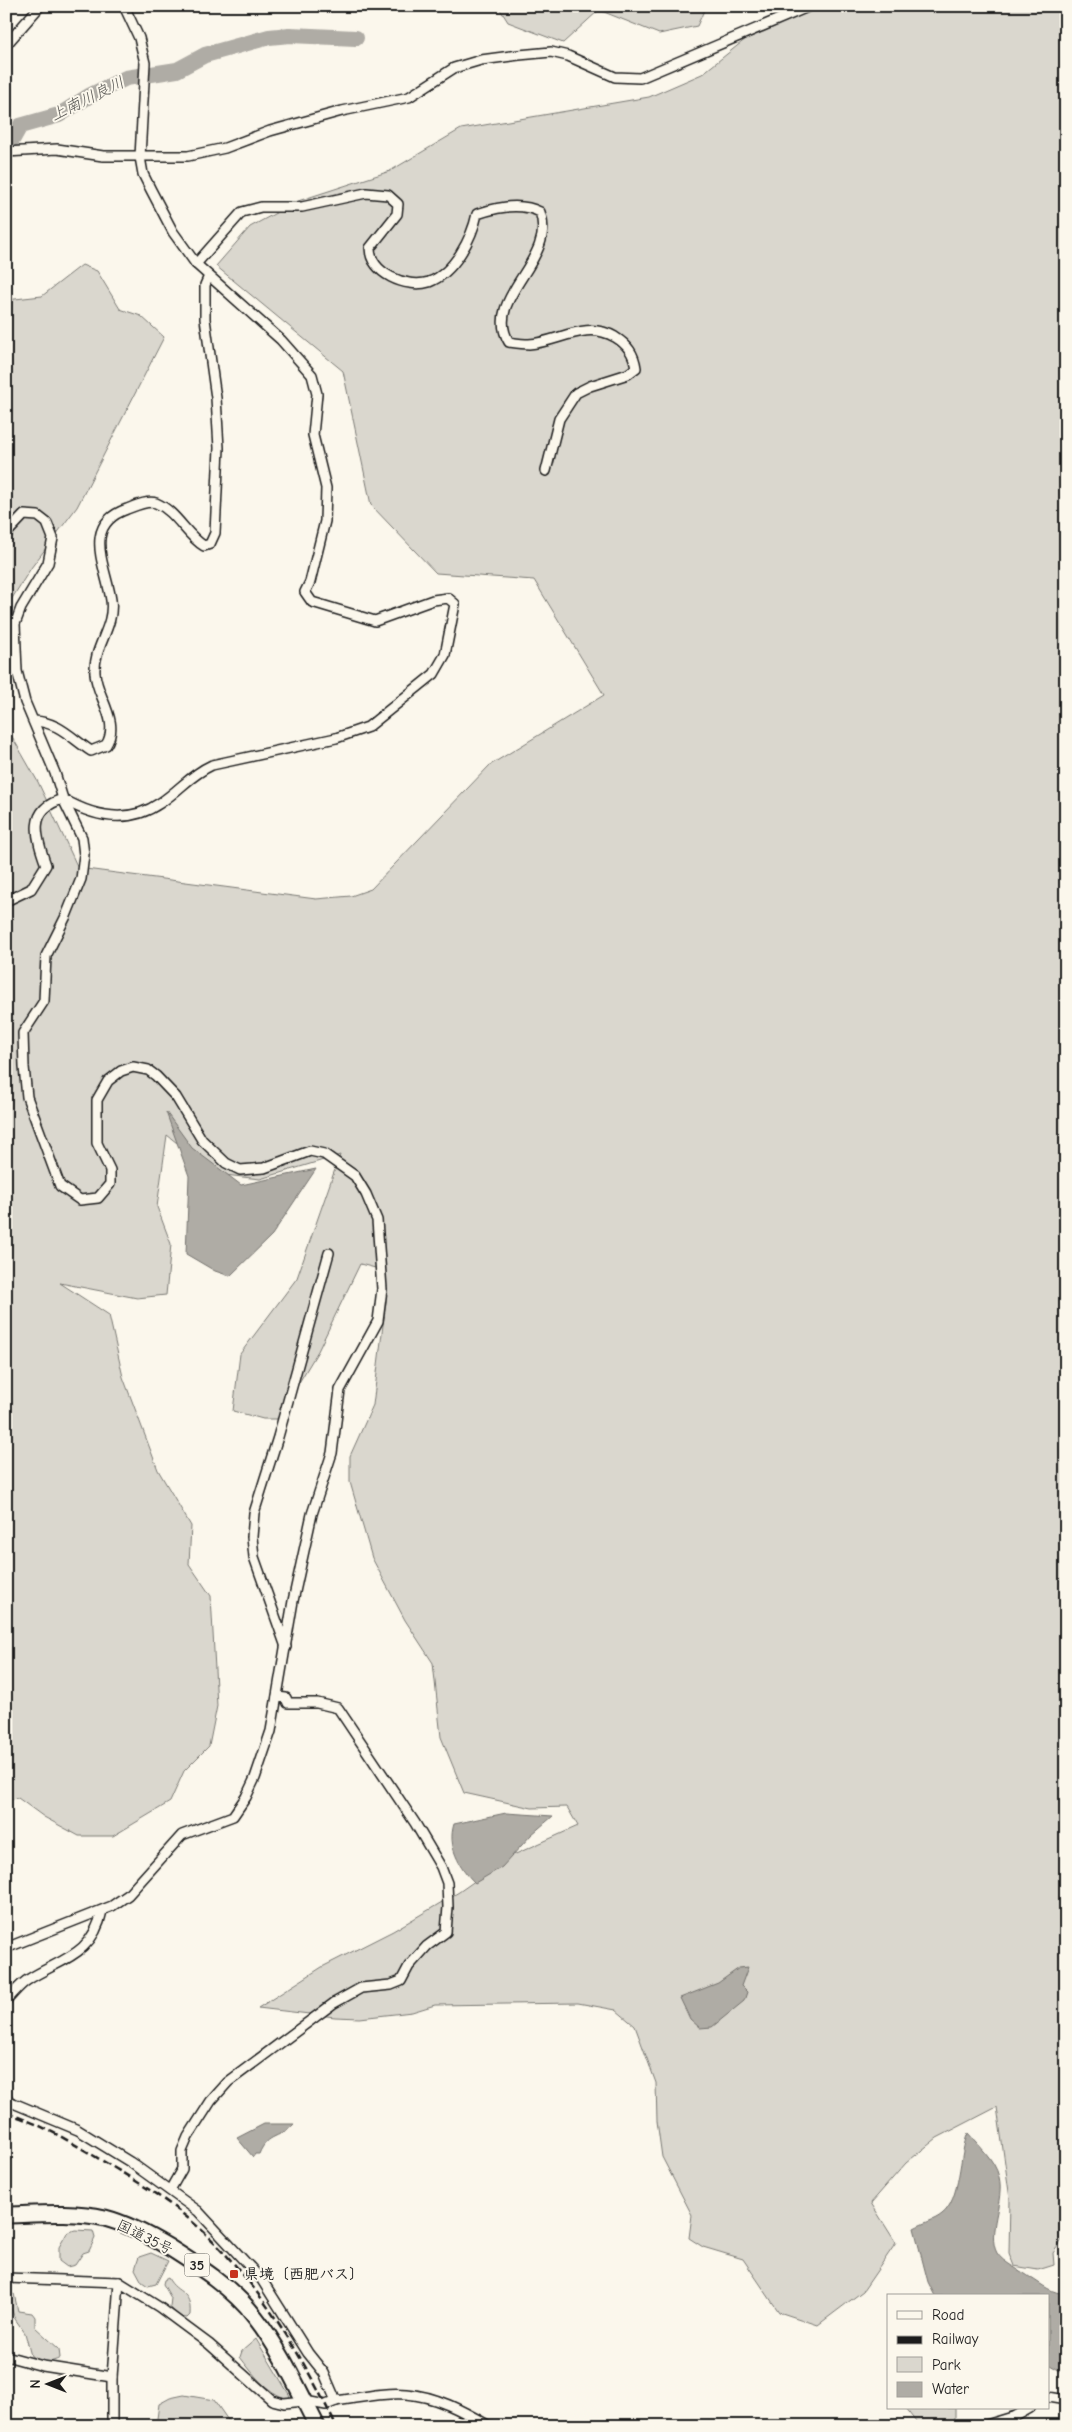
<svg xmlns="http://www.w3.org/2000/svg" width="1072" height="2432" font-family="'Comic Neue','Klee One',sans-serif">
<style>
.green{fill:#dad7ce;stroke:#7b7a75}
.water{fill:#afaca5;stroke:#74726e}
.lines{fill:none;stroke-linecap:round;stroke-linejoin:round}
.river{stroke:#afaca5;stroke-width:16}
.minor-casing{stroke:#1c1c1c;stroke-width:12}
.trunk-casing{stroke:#1c1c1c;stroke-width:19}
.minor{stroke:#fbf7ec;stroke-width:9}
.trunk{stroke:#fbf7ec;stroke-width:15}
.rail{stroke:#1c1c1c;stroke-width:2.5;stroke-dasharray:8 4;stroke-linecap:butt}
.poi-dot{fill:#c8321e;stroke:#fbf7ec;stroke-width:2}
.labels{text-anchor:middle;stroke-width:4;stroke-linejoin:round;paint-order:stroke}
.shield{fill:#fbf7ec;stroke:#5f5e5a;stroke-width:1}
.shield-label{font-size:14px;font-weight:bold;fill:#1c1c1c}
.street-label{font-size:15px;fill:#1c1c1c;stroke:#fbf7ec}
.poi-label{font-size:15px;font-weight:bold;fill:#1c1c1c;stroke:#fbf7ec;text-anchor:start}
.water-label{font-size:16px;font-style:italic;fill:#575653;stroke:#fbf7ec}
</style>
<rect width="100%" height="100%" fill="#fbf7ec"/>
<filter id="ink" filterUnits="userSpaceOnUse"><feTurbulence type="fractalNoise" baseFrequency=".02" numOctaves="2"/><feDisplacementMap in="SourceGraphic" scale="10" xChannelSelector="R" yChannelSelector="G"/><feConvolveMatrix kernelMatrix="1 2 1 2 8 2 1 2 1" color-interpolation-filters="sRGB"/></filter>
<g filter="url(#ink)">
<g class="green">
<path d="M498,6H706L697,26L659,34L599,10L563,43L508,22Z"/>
<path d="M787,6H1066V2235L1053,2253L1054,2265L1038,2270L1014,2266L1009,2253L1010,2199L997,2107L937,2138L906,2163L871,2203L896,2243L863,2291L818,2325L779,2312L743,2259L703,2247L689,2238L692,2215L662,2157L657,2121L656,2083L635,2026L616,2010L578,2003L435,2005L412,2012L360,2018L335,2017L258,2008L322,1967L393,1931L459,1892L509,1857L578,1826L567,1807L532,1808L464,1793L441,1737L433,1663L405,1620L372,1558L350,1482V1456L373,1405L386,1301L383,1270L360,1264L318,1351L277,1419H263L233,1411L240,1354L297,1278L340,1155L260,1179L216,1174L167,1135L157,1207L171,1244L166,1295L137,1298L60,1283L109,1315L123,1377L158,1470L191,1526L189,1564L211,1596L217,1706L209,1746L184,1771L170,1802L113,1836H79L44,1817L18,1798L6,1800V726L38,782L78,868L316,899L351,896L371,889L490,765L604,695L534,580L436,573L371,505L343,371L216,266L250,227L298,201L390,171L461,129L649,97L702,74Z"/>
<path d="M82,265L97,271L120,309L141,316L164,337L77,507L31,568L6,608V300L42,296Z"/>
<path d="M75,2230L93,2231L95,2238L89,2251L83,2253L75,2265L67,2267L59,2261V2247L67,2233Z"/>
<path d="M151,2253L168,2261L156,2284L148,2286L142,2282L135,2269L139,2257Z"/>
<path d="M168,2278C177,2295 192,2289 190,2315L187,2318L179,2317L170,2307L171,2298L163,2284L164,2280Z"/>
<path d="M14,2294L18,2311L32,2313L35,2317V2327L59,2349L60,2358C50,2364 41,2362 31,2356L25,2333L15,2319L7,2297Z"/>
<path d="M256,2339L290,2396L287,2399C265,2391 254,2375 240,2357L242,2351Z"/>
<path d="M184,2395L214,2400L232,2426H156L159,2404L170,2398Z"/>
<path d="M955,2408V2418L950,2426H919L906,2409Z"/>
</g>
<g class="water">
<path d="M166,1112L192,1148L241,1185L316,1169L272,1235L230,1276L215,1271L186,1254L189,1176Z"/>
<path d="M506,1813L553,1816L531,1835L502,1867L475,1883C459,1867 447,1846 454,1824Z"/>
<path d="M748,1967L741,1986L747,1992L744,2001L712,2027L700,2028L690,2019L680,1998L718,1983L739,1968Z"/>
<path d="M264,2124H294C281,2139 268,2132 259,2154H255L253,2157L237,2138Z"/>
<path d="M968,2133C979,2146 995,2160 999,2177C1005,2200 986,2233 997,2253C1003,2263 1022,2271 1031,2278C1041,2284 1054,2295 1066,2293V2374L1048,2364V2296H935L928,2282L914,2228C923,2223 935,2220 942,2214C961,2200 959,2153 968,2133Z"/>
</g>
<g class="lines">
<path class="river" d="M6,151L20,126L59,115L89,96L126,78L177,70L205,55L269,37L290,35L356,38"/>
<g class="minor-casing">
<g id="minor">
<path d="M6,45L40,6"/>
<path d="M6,152L57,149L103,156H188L225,148L270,131L342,111L409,97L454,68L481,60L519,55L551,52L568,56L615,77L640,78L810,6"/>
<path d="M196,264L242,212L261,207H302L366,193L388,195L398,204L397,214L370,248C370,273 406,289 429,282C454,273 472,238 477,214C497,207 521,202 540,212C558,260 482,298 509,342C516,343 522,344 529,344C559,342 585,320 615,337C628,345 634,354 636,368L628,374L590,386L576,393L559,419L546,471"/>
<path d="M6,534L24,515L38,516L47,523L53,538L48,563L21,608L15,624L17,671L25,702L55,773L63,799L82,838L84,855L81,879L66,916L46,956L44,1001L23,1033L24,1067L27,1097L60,1186L80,1200L98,1198L110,1184V1170L97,1143V1100L108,1081L121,1071L133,1067L148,1070L156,1076L176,1097L202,1140L226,1163L240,1170L264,1168L310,1151L324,1154L355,1176L366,1194L377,1220L382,1289L378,1321L340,1390L332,1453L312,1514L293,1601L271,1731L255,1778L246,1797L233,1816L182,1835L128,1895L112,1906L6,1948"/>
<path d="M34,721C59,722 71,738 91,751L106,745C121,721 96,696 95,673C93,647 115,627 111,600C106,566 81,525 127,509C135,506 148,500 156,503C176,511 186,535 204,546L210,544L215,533L219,448L216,398L205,319V285L209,276"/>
<path d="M6,901L31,889L46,865C36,837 27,809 63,799C94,817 128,825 160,803C180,790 190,775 212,765L336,738L368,727L434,674L445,655L455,604L448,598L433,600L375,621L312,602L305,592L310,582L325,521L326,488L313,435L317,394L312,375L281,340L196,264L173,232L151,190L143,174L140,157L145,63L139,38L124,6"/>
<path d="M286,1647L254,1557L252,1537L254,1513L278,1437L329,1253"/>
<path d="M6,2001C13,1994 20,1984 29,1979C61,1959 93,1955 102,1911"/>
<path d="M6,2100L78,2130L130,2162L198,2211L262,2280L308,2353L324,2373L336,2401"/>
<path d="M170,2190L182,2169V2151L188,2137L211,2101L228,2082L334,2003L361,1988L391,1985L401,1981L409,1966L427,1946L446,1932L448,1907L447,1883L441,1867L415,1823L338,1708L317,1703H288L286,1698L277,1697"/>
<path d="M6,2278L119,2282L159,2307L209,2344L272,2400L284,2403L305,2401L326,2405L336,2401C359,2398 383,2392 406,2394C436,2396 463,2411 489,2426"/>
<path d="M6,2356L43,2366L112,2377"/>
<path d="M1048,2397L1066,2400"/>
<path d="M112,2426V2377L119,2282"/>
<path d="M983,2426L1016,2416L1030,2408"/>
</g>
</g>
<g class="trunk-casing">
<path id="trunk" d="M6,2215C39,2214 73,2211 105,2218C128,2224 150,2236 170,2248C200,2267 233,2288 255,2317C281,2350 298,2389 317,2426"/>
</g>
<use href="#minor" class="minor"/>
<use href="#trunk" class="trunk"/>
<path class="rail" d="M6,2113C40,2123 71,2142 101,2160C142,2184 182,2209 215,2243C266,2296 304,2359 336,2426"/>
</g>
</g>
<rect class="poi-dot" x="229" y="2269" width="10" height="10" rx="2.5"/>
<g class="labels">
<rect class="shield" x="184.5" y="2253.5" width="25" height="23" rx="4"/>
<g class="shield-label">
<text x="197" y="2270">35</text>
</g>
<g class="street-label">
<text transform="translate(145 2237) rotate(26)" y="5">国道35号</text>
</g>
<g class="poi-label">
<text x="244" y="2279">県境〔西肥バス〕</text>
</g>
<g class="water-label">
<text transform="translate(87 98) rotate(-26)" y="6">上南川良川</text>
</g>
</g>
<rect width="1072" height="2432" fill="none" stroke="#fbf7ec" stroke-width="25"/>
<rect x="12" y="12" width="1047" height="2407" fill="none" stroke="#1c1c1c" stroke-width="2" filter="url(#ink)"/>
<rect x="887" y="2294" width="162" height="115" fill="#fbf7ec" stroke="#a29f99"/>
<rect x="897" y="2311" width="25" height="8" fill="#fbf7ec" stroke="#a29f99"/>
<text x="932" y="2320" font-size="15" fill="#1c1c1c">Road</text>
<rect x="897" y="2336" width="25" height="8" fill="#1c1c1c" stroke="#a29f99"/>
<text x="932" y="2344" font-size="15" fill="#1c1c1c">Railway</text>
<rect x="897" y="2357" width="25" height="15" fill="#dad7ce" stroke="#a29f99"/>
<text x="932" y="2370" font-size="15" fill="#1c1c1c">Park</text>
<rect x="897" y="2382" width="25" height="15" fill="#afaca5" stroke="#a29f99"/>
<text x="932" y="2394" font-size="15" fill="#1c1c1c">Water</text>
<g transform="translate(48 2384) rotate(270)" stroke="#fbf7ec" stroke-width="4" paint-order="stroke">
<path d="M0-4L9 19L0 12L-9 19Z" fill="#1c1c1c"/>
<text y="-8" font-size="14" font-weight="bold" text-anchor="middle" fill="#1c1c1c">N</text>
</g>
</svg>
